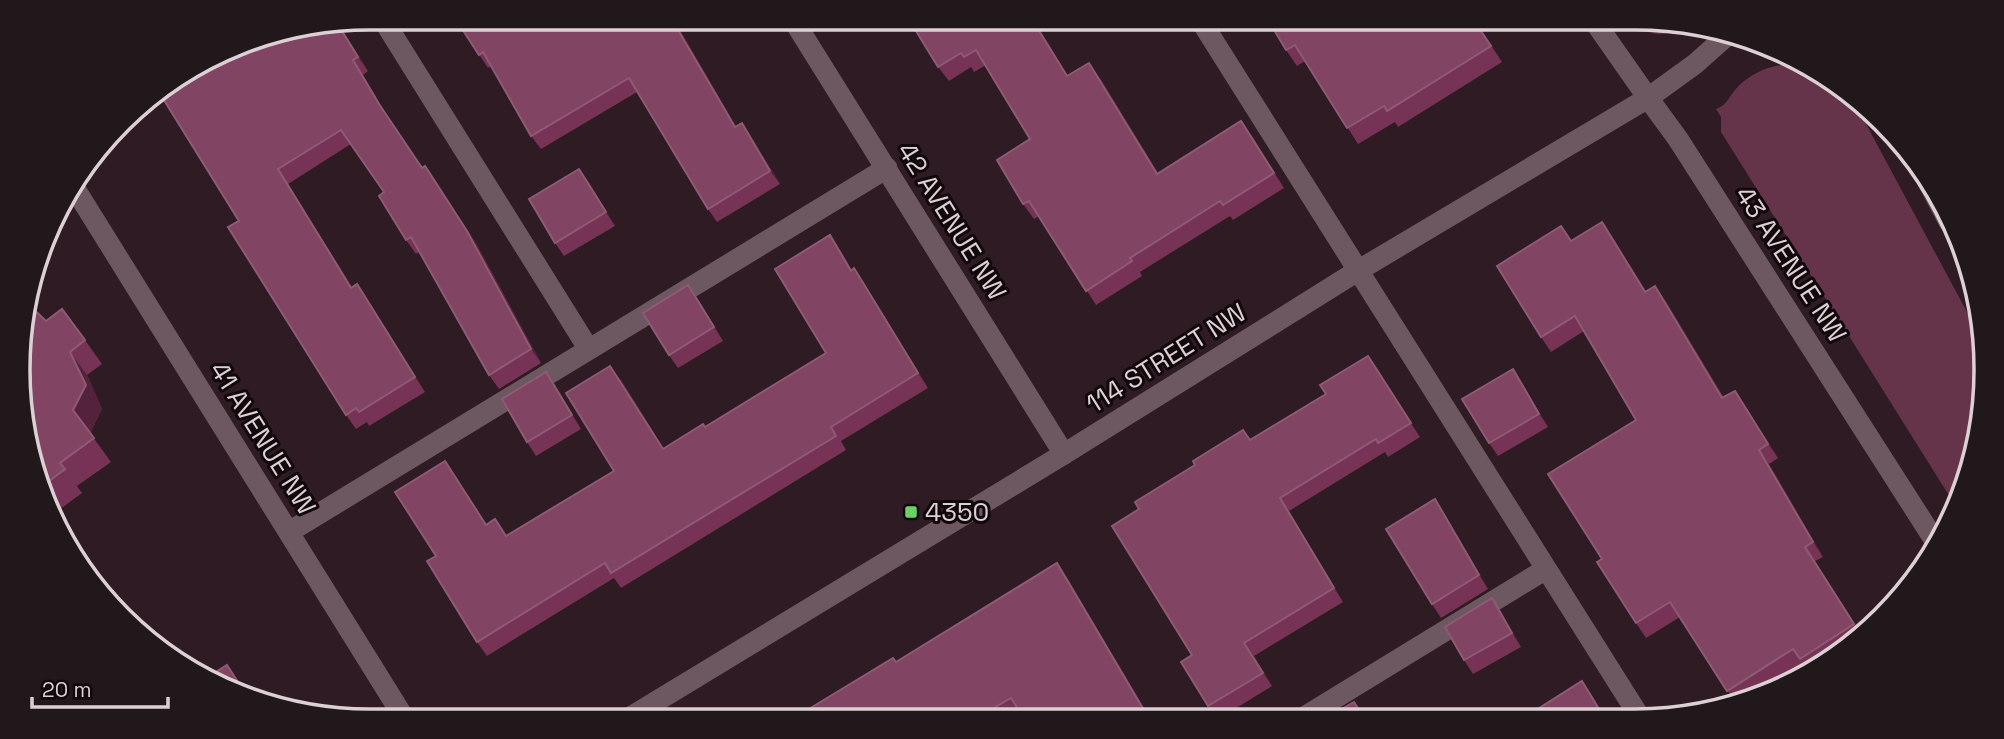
<svg xmlns="http://www.w3.org/2000/svg" width="2004" height="739" font-family="'Space Grotesk',sans-serif">
<style>
.green{fill:#65344a}
.lines{fill:none;stroke-linecap:round;stroke-linejoin:round}
.service{stroke:#6d5760;stroke-width:21}
.minor{stroke:#6d5760;stroke-width:21}
.tertiary{stroke:#6d5760;stroke-width:21}
.wall{fill:#763355}
.shaded-wall{fill:#54223b}
.building{fill:#814462;stroke:#8f5a74;stroke-width:2}
.poi-dot{fill:#6bd363;stroke:#11080c;stroke-width:2.5}
.labels{text-anchor:middle;stroke-width:6;stroke-linejoin:round;paint-order:stroke}
.street-label{font-size:26px;fill:#ddd0d5;stroke:#11080c}
.poi-label{font-size:26px;fill:#ddd0d5;stroke:#11080c;text-anchor:start}
.rim{fill:none;stroke:#ddd0d5;stroke-width:3.5}
</style>
<rect width="100%" height="100%" fill="#2e1b23"/>
<g class="green">
<path d="M1629,18H1635L1687,24C1668,39 1644,37 1629,18Z"/>
<path d="M1796,64L1838,85L1857,107L1982,340L1974,461L1955,505L1721,132V117L1716,109C1727,105 1728,98 1735,90C1749,73 1774,63 1796,64Z"/>
</g>
<g class="lines">
<g class="service">
<path d="M382,18L588,348"/>
<path d="M1199,18L1641,719"/>
<path d="M289,532L887,168"/>
<path d="M1301,719L1546,569"/>
</g>
<g class="minor">
<path d="M792,18L1064,454"/>
<path d="M1648,98L1678,139L1937,544"/>
<path d="M72,184L406,721"/>
</g>
<g class="tertiary">
<path d="M1592,18L1648,98"/>
<path d="M1927,180L1949,222"/>
<path d="M624,721L1064,454L1359,270L1648,98L1695,64L1731,32"/>
</g>
</g>
<g class="wall">
<path d="M455,18H673L736,127L742,123L780,184L717,222L708,209L637,92L541,149L531,136L491,66L488,68Z"/>
<path d="M908,18H1060L1040,30L1068,76L1100,78L1158,173L1252,136L1284,188L1233,220L1230,216L1140,272L1142,276L1096,305L1039,216L1034,219L1023,204L1030,139L986,65L974,72L971,67L949,81L938,67Z"/>
<path d="M1267,18H1474L1502,62L1398,127L1395,122L1358,144L1305,61L1297,66L1286,50Z"/>
<path d="M338,23L368,71L363,75L389,119L423,168L435,181L477,245L541,363L499,389L489,375L419,252L416,254L406,240L384,192L351,144L288,184L352,287L357,284L367,299L425,392L369,426L367,422L356,429L346,415L239,221L256,36Z"/>
<path d="M579,169L615,226L564,256L555,243Z"/>
<path d="M1602,222L1646,291L1665,300L1724,398L1735,391L1778,458L1769,464L1823,557L1815,561L1863,637L1809,672L1803,663L1748,698L1735,702L1680,617L1646,638L1636,623L1602,559L1636,420L1584,331L1551,352L1541,337L1571,241Z"/>
<path d="M840,250L852,270L854,268L864,283L928,388L841,441L846,450L621,588L614,578L487,656L477,642L436,556L445,461L486,524L507,536L614,471L621,380L664,449L705,427L826,353Z"/>
<path d="M698,299L723,341L678,368L669,355Z"/>
<path d="M46,321L85,340L102,364L87,375L102,409L90,433L111,462L77,486L82,493L55,513L24,439Z"/>
<path d="M1368,356L1420,437L1388,457L1385,452L1289,511L1343,602L1254,656L1272,686L1217,720L1208,706L1192,655L1250,440L1326,394Z"/>
<path d="M1513,369L1522,383L1548,427L1498,456L1489,443Z"/>
<path d="M555,385L581,429L536,456L527,442Z"/>
<path d="M1444,513L1488,589L1441,618L1432,604Z"/>
<path d="M1066,576L1151,720H1025L1019,712L1005,720L779,721L794,718L896,662Z"/>
<path d="M1501,612L1521,647L1473,674L1464,660Z"/>
</g>
<g class="shaded-wall">
<path d="M671,18H673L744,140L735,127Z"/>
<path d="M1031,18L1040,30L1077,91L1067,76Z"/>
<path d="M1472,18H1474L1502,62L1491,46Z"/>
<path d="M337,23H338L368,71L358,57Z"/>
<path d="M353,60L363,75L389,119L379,104Z"/>
<path d="M1089,63L1100,78L1167,189L1157,174Z"/>
<path d="M1241,121L1252,136L1284,188L1274,173Z"/>
<path d="M742,123L751,136L780,184L770,171Z"/>
<path d="M425,166L477,245L541,363L531,349Z"/>
<path d="M278,169L288,184L361,302L351,288Z"/>
<path d="M579,169L589,182L615,226L606,212Z"/>
<path d="M1602,222L1612,236L1655,306L1645,292Z"/>
<path d="M830,235L840,250L861,285L851,271Z"/>
<path d="M854,268L864,283L928,388L918,373Z"/>
<path d="M357,284L367,299L425,392L415,377Z"/>
<path d="M688,285L698,299L723,341L714,327Z"/>
<path d="M1655,286L1665,300L1732,413L1722,398Z"/>
<path d="M70,352L87,375L102,409L90,434L73,410Z"/>
<path d="M1368,356L1378,369L1420,437L1411,423Z"/>
<path d="M610,366L621,380L673,463L663,449Z"/>
<path d="M1513,369L1522,383L1548,427L1539,414Z"/>
<path d="M546,372L555,385L581,429L572,415Z"/>
<path d="M1735,391L1745,405L1778,458L1768,444Z"/>
<path d="M1759,450L1769,464L1823,557L1813,542Z"/>
<path d="M445,461L455,475L496,539L486,525Z"/>
<path d="M1280,498L1289,511L1343,602L1334,588Z"/>
<path d="M1435,499L1444,513L1488,589L1479,575Z"/>
<path d="M1805,547L1815,561L1863,637L1854,624Z"/>
<path d="M1057,563L1066,576L1151,720L1145,712Z"/>
<path d="M1492,598L1501,612L1521,647L1512,633Z"/>
<path d="M1244,643L1254,656L1272,686L1263,673Z"/>
<path d="M1582,681L1592,695L1606,719H1605Z"/>
</g>
<g class="building">
<path d="M455,18H671L735,127L742,123L770,171L708,209L629,78L531,136L483,52L479,55Z"/>
<path d="M908,18H1031L1067,76L1089,63L1157,174L1241,121L1274,173L1223,205L1220,201L1130,258L1132,261L1086,291L1029,201L1023,204L997,160L1030,139L976,50L964,57L961,53L938,67Z"/>
<path d="M1267,18H1472L1491,46L1387,111L1384,106L1347,128L1295,45L1286,50Z"/>
<path d="M337,23L358,57L353,60L379,104L422,168L425,166L467,231L531,349L489,375L411,237L406,240L379,196L384,192L341,130L278,169L351,288L357,284L415,377L359,412L356,408L346,415L228,227L239,221L159,92L256,36Z"/>
<path d="M579,169L606,212L555,243L529,199Z"/>
<path d="M1602,222L1645,292L1655,286L1722,398L1735,391L1768,444L1759,450L1813,542L1805,547L1854,624L1800,659L1793,649L1727,691L1670,602L1636,623L1597,562L1602,559L1548,474L1636,420L1575,316L1541,337L1497,266L1561,226L1571,241Z"/>
<path d="M830,235L851,271L854,268L918,373L831,427L836,436L611,573L605,563L477,642L427,561L436,556L395,492L445,461L486,525L495,519L506,536L614,471L566,393L610,366L663,449L703,424L705,427L826,353L775,269Z"/>
<path d="M688,285L714,327L669,355L643,313Z"/>
<path d="M27,303L46,321L62,309L85,340L70,352L86,385L73,410L94,438L60,463L65,469L44,485L24,439L21,323Z"/>
<path d="M1368,356L1411,423L1378,443L1376,439L1280,498L1334,588L1244,643L1263,673L1208,706L1181,662L1192,655L1112,526L1139,509L1135,502L1195,465L1193,461L1243,430L1250,440L1326,394L1320,385Z"/>
<path d="M1513,369L1539,414L1489,443L1462,399Z"/>
<path d="M546,372L572,415L527,442L502,399Z"/>
<path d="M1435,499L1479,575L1432,604L1386,529Z"/>
<path d="M1057,563L1145,712L1131,720H1025L1011,698L973,720L779,721L791,714L794,718L893,658L896,662Z"/>
<path d="M1492,598L1512,633L1464,660L1445,627Z"/>
<path d="M227,665L245,693L210,676Z"/>
<path d="M1582,681L1605,719H1522Z"/>
<path d="M1354,702L1365,719H1324Z"/>
</g>
<rect class="poi-dot" x="904" y="505" width="14" height="14" rx="3.5"/>
<g class="labels">
<g class="street-label">
<text transform="translate(952 221) rotate(58)" y="9">42 AVENUE NW</text>
<text transform="translate(1791 264) rotate(57)" y="9">43 AVENUE NW</text>
<text transform="translate(1166 358) rotate(-32)" y="9">114 STREET NW</text>
<text transform="translate(263 438) rotate(58)" y="9">41 AVENUE NW</text>
</g>
<g class="poi-label">
<text x="925" y="521">4350</text>
</g>
</g>
<path d="M0 0H2004V739H0ZM369 30H1635A339 339 0 0 1 1974 369V370A339 339 0 0 1 1635 709H369A339 339 0 0 1 30 370V369A339 339 0 0 1 369 30Z" fill="#21181c" fill-rule="evenodd"/>
<path class="rim" d="M369 30H1635A339 339 0 0 1 1974 369V370A339 339 0 0 1 1635 709H369A339 339 0 0 1 30 370V369A339 339 0 0 1 369 30Z"/>
<path d="M32 697v10h136v-10" fill="none" stroke="#ddd0d5" stroke-width="3.5"/>
<text x="42" y="697" font-size="21" fill="#ddd0d5" stroke="#11080c" stroke-width="5" paint-order="stroke">20 m</text>
</svg>
